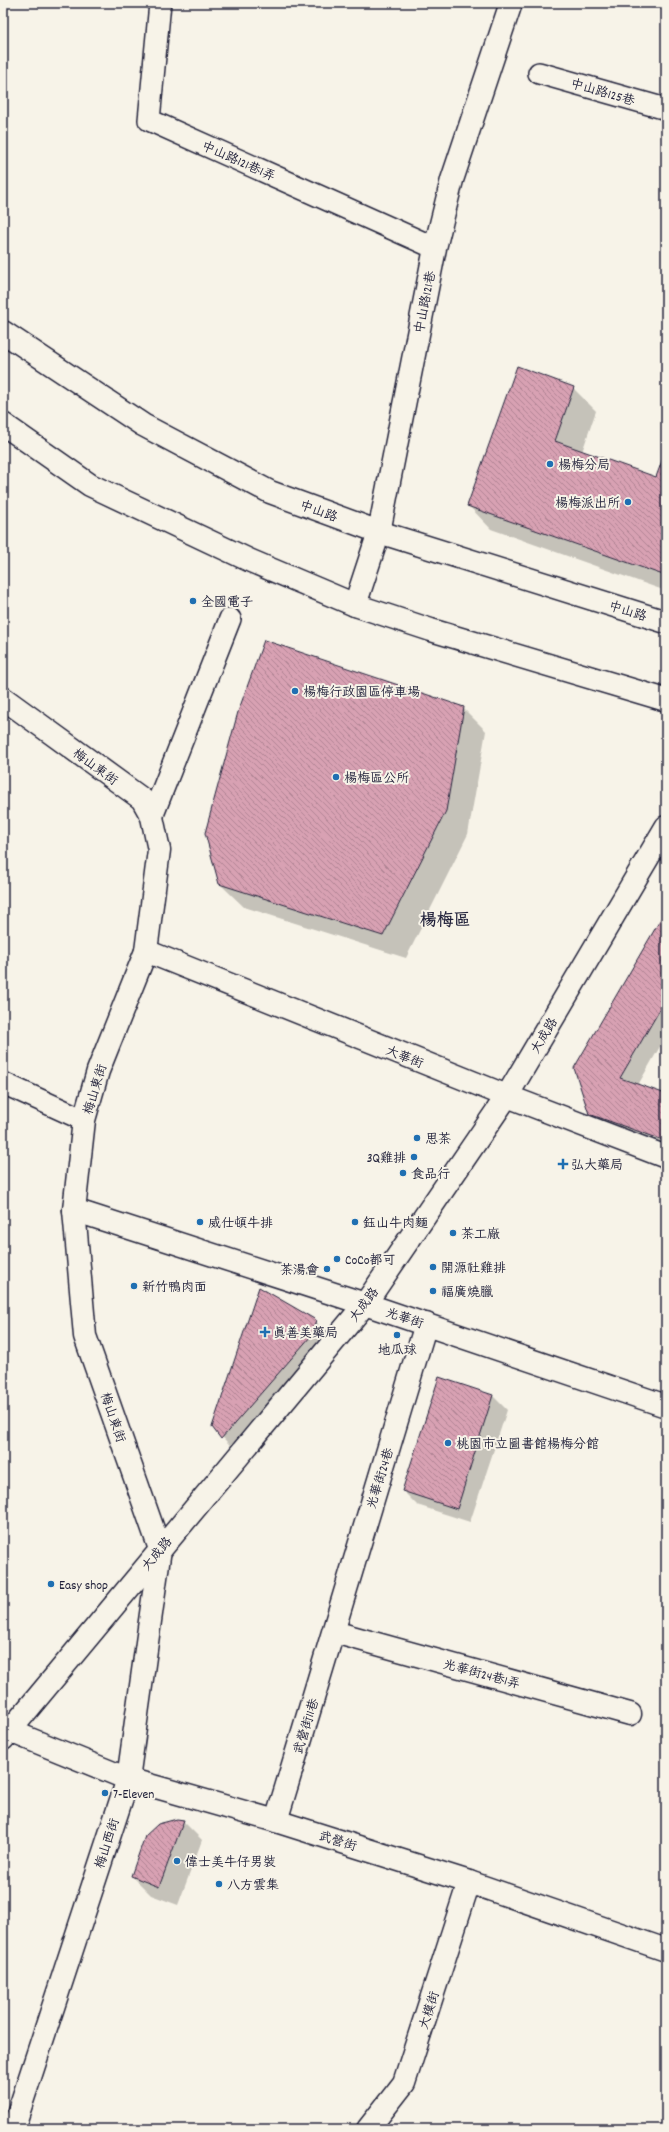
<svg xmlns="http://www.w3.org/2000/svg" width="669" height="2132" font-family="Dekko,'LXGW WenKai TC',sans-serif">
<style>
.shadow{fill:#0003}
.building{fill:url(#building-back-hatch);stroke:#22223b}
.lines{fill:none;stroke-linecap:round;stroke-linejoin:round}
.lane-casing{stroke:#22223b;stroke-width:24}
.street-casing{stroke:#22223b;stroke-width:25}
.secondary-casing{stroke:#22223b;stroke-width:25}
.primary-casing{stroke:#22223b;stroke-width:25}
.lane{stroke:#f7f3e8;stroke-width:21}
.street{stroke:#f7f3e8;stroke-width:22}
.secondary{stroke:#f7f3e8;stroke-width:22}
.primary{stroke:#f7f3e8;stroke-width:22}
.poi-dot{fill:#1f6fb2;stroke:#f7f3e8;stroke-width:1.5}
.labels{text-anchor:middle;stroke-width:4;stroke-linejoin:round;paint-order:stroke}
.street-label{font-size:13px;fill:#22223b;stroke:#f7f3e8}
.poi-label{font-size:13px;fill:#22223b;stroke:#f7f3e8;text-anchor:start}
.district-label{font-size:17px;font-weight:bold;fill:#22223b;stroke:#f7f3e8}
</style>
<defs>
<pattern id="building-back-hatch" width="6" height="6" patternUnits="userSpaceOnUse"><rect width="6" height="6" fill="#d8a1b3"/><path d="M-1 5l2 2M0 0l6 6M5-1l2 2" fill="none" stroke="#af8393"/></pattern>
</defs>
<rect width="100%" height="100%" fill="#f7f3e8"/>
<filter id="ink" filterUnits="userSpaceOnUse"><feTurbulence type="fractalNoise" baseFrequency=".025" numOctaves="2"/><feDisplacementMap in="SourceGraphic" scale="8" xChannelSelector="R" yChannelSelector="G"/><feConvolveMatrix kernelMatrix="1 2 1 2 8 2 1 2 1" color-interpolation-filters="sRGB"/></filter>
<g filter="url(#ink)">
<g class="shadow">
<path d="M573,388L596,411L582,452L657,478L666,453V591L491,529L468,505Z"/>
<path d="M463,708L486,731L468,834L406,958L244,907L220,884Z"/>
<path d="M666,912V1036L638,1085L666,1095V1149L604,1128L590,1114Z"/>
<path d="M315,1321L334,1340L241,1457L213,1427Z"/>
<path d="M439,1378L493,1396L507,1410L470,1522L417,1505L403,1491Z"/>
<path d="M183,1821L202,1840L178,1905L151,1895L132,1876Z"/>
</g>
<g class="building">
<path d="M517,366L574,387L555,441L656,477L666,450V576L467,506Z"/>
<path d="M264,640L464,707L446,811L383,936L219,884L205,833L238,712Z"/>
<path d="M666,910V999L620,1078L666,1094V1141L589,1114L574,1068Z"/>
<path d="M259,1287L316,1320L311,1336L221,1439L212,1427Z"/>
<path d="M439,1377L493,1395L457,1509L402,1491Z"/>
<path d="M177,1819L184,1820L159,1887L131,1876L145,1836L158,1824Z"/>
</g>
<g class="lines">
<g class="lane-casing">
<g id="lane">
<path d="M160,3L149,120L435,248"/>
<path d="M539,73L666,109"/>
<path d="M152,817L230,619"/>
<path d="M3,1083L84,1120"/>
</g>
</g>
<g class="street-casing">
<g id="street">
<path d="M355,605L379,532L435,248L452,180L511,3"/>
<path d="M3,698L142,799L152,817L159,850L146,951L98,1071L84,1120L74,1210L85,1336L160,1549L128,1779L13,2129"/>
<path d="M146,951L507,1096L666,1157"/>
<path d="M74,1210L365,1304L666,1406"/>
<path d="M334,1632L630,1714"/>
<path d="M276,1821L426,1324"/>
<path d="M368,2129L404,2083L469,1882"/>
</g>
</g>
<g class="secondary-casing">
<g id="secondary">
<path d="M3,1726L10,1731L128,1779L276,1821L469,1882L666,1950"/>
<path d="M3,1739L365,1304L507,1096L666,827"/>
</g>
</g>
<g class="primary-casing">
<g id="primary">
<path d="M3,332L143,425L270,492L379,532L666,622"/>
<path d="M3,424L90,485L251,561L355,605L431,630L666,700"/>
</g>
</g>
<use href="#lane" class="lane"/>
<use href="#street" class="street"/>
<use href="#secondary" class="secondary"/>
<use href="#primary" class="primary"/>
</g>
</g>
<g class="poi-dot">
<circle cx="550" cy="464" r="4"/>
<circle cx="628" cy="502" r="4"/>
<circle cx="193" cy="601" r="4"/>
<circle cx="295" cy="691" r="4"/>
<circle cx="336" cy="777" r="4"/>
<circle cx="417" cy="1138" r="4"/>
<circle cx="414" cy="1157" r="4"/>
<path d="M561 1158h4v4h4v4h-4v4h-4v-4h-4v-4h4z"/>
<circle cx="403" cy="1173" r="4"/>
<circle cx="200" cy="1222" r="4"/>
<circle cx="355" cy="1222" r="4"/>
<circle cx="453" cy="1233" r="4"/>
<circle cx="337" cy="1259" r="4"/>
<circle cx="433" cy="1267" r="4"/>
<circle cx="327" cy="1269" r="4"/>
<circle cx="134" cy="1286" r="4"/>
<circle cx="433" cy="1291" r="4"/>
<path d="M263 1326h4v4h4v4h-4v4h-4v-4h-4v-4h4z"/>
<circle cx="397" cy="1335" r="4"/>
<circle cx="448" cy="1443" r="4"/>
<circle cx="51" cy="1584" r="4"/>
<circle cx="105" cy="1793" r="4"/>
<circle cx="177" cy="1861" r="4"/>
<circle cx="219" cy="1884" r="4"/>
</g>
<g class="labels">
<g class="street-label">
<text transform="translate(603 91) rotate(16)" y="5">中山路125巷</text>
<text transform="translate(239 160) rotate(24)" y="5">中山路121巷1弄</text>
<text transform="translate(424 302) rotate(-79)" y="5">中山路121巷</text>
<text transform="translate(319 510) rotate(20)" y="5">中山路</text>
<text transform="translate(628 610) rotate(17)" y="5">中山路</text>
<text transform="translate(96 766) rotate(36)" y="5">梅山東街</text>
<text transform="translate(543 1035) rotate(-59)" y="5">大成路</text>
<text transform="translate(405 1056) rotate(22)" y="5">大華街</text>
<text transform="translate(94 1089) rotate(-73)" y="5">梅山東街</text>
<text transform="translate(363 1304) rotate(-53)" y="5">大成路</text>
<text transform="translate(405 1317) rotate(19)" y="5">光華街</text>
<text transform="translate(114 1417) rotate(71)" y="5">梅山東街</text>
<text transform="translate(379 1478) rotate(-73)" y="5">光華街24巷</text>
<text transform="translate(156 1553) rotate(-50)" y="5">大成路</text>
<text transform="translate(482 1673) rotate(15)" y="5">光華街24巷1弄</text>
<text transform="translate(305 1726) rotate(-73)" y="5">武營街11巷</text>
<text transform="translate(338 1840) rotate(17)" y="5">武營街</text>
<text transform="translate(106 1843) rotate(-72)" y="5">梅山西街</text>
<text transform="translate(428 2010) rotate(-72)" y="5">大模街</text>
</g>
<g class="poi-label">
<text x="558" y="469">楊梅分局</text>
<text x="620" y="507" text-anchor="end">楊梅派出所</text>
<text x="201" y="606">全國電子</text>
<text x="303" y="696">楊梅行政園區停車場</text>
<text x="344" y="782">楊梅區公所</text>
<text x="425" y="1143">思茶</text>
<text x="406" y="1162" text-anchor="end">3Q雞排</text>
<text x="571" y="1169">弘大藥局</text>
<text x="411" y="1178">食品行</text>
<text x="208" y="1227">威仕頓牛排</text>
<text x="363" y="1227">鈺山牛肉麵</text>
<text x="461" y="1238">茶工廠</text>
<text x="345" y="1264">CoCo都可</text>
<text x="441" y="1272">開源社雞排</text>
<text x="319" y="1274" text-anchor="end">茶湯會</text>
<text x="142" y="1291">新竹鴨肉面</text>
<text x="441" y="1296">福廣燒臘</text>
<text x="273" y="1337">真善美藥局</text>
<text x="397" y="1354" text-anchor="middle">地瓜球</text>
<text x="456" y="1448">桃園市立圖書館楊梅分館</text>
<text x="59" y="1589">Easy shop</text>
<text x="113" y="1798">7-Eleven</text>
<text x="185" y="1866">偉士美牛仔男裝</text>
<text x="227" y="1889">八方雲集</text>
</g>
<g class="district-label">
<text x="445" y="925">楊梅區</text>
</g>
</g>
<rect width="669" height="2132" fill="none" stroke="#f7f3e8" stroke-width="16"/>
<rect x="8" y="8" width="653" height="2116" fill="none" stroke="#22223b" stroke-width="1.5" filter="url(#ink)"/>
</svg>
